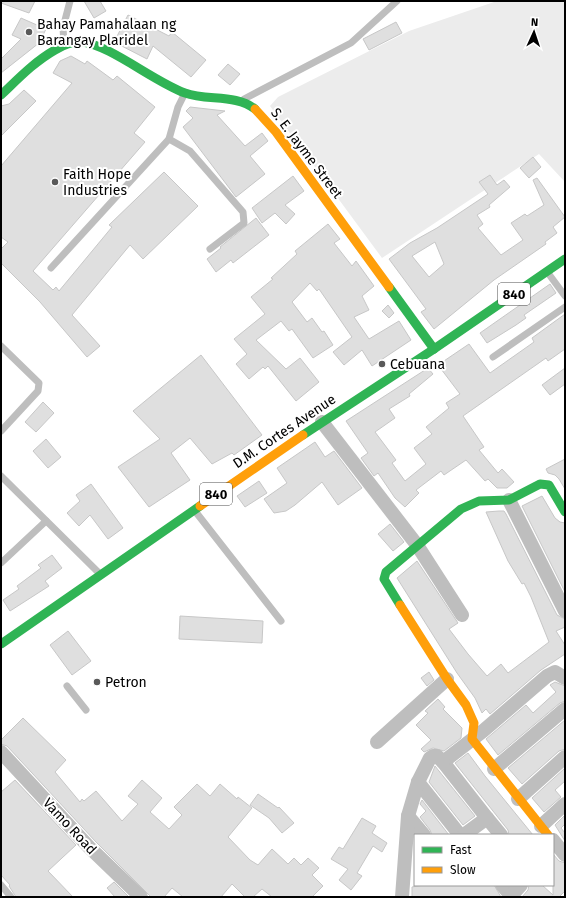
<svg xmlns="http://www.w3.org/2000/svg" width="566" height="898" font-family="'Fira Sans',sans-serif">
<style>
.green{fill:#ececec}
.building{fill:#dfdfdf;stroke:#c7c7c7;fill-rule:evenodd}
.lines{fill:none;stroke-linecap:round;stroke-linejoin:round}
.lane{stroke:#bebebe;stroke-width:7}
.street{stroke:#bebebe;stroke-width:14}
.fast{stroke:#30b455;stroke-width:9}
.slow{stroke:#ff9f0a;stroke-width:9}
.poi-dot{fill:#595959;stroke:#fff;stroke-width:1.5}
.labels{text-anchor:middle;stroke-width:4;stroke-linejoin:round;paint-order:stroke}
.shield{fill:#fff;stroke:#4c4c4c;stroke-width:1}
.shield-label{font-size:13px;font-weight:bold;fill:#000}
.poi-label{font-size:14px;fill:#000;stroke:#fff;text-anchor:start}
.street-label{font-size:14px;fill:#000;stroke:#fff}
</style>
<rect width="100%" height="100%" fill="#fff"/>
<path class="green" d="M497,1H565V182L539,154L382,258L270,106L278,97L409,31Z"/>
<g class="building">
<path d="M1,1H35L29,13L1,3Z"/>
<path d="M84,1H100L106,11L94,18Z"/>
<path d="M128,15L169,36L172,32L206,60L191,77L153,46L147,59L114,42Z"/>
<path d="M21,18L46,29L39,43L1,73V59L21,39L12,35Z"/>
<path d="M396,22L402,33L369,50L363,39Z"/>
<path d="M71,56L85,64L87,61L113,80L117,76L155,107L134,133L145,142L33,271L53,290L56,287L59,291L112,227L109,225L164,172L198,206L143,259L130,245L72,315L100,346L87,357L40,302L1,263V249L8,242L1,237V166L72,83L53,73L60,61Z"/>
<path d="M228,64L240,74L230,85L218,75Z"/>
<path d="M24,90L36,101L1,136V106L9,104Z"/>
<path d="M190,107L225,111L217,115L245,146L262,133L268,141L250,156L265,174L236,197L183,127L193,118L186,111Z"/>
<path d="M533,157L541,167L529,178L520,168Z"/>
<path d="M490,175L497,185L504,180L510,187L489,205L490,207L477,215L483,224L478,228L501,255L523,240L511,223L525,214L527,216L544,205L533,180L537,178L565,217L553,227L557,233L545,242L546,244L494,280L434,329L421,312L426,309L389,259L410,243L437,228L488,194L479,182ZM435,242L444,264L429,277L412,256Z"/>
<path d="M293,176L304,191L285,205L295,214L286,224L275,213L262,223L252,208Z"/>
<path d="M256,218L269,235L233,263L231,260L216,272L207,259L221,248L220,247Z"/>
<path d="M328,224L340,239L334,243L352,266L356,261L374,286L362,296L369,310L354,317L369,339L399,321L411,340L372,366L362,350L344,365L333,352L352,337L319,289L317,291L310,283L292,302L307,322L312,318L322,332L324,331L333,345L313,358L292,329L289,331L281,321L256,340L286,369L300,358L319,382L296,401L268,366L265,369L263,367L249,379L236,364L247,354L234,339L265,314L251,297L273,279L271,278L297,254L295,251Z"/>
<path d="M550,284L556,293L524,315L526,318L516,325L487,343L480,333Z"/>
<path d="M388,305L394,313L389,318L382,311Z"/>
<path d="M565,314V349L548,361L546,358L463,416L484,447L479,450L498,473L502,469L514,482L507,488H497L488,479L485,481L466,460L444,475L441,471L416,490L419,493L405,507L395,498L378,473L374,476L361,458L368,453L346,421L428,368L433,374L409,394L410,396L389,409L395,418L375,432L396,460L392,463L405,481L426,464L414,448L432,434L426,427L449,408L446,403L460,394L438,365L469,344L490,373L534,342L532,338Z"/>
<path d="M201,355L262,435L234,455L232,453L212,464L190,438L171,453L190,480L149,507L118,467L160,439L133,411Z"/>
<path d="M565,368V384L550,395L542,385Z"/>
<path d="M43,402L54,413L36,432L25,422Z"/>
<path d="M46,439L61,457L48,468L33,451Z"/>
<path d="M315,442L325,457L334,451L362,488L338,505L322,482L295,505L286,511L274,513L264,499L287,483L277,468Z"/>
<path d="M565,459V489L559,479L555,475L548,473L546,469Z"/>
<path d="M259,481L267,493L245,507L237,496Z"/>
<path d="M91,484L123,528L108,539L90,515L79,526L67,513L80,501L76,495Z"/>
<path d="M542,496L555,518L560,522L565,523V592L522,506Z"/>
<path d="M499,511H504L506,514L557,615L565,619V627L556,631L565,645V654L541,670L490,714L486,709L482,713L475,698L457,673L397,578L417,561L458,623L449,629L468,654L487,676L501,664L508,673L549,642L531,597L524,583L522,584L508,561L486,512Z"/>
<path d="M390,524L404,542L393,551L378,534Z"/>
<path d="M52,555L62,568L45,581L49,586L10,611L3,600L19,589L17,586L41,568L38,565Z"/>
<path d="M180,616L263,621L262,643L179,639Z"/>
<path d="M68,631L91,661L72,675L50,645Z"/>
<path d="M429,672L434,680L427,686L421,678Z"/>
<path d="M555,682L565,686V701L560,703L498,755L486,739L526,705L533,713L556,692L550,685Z"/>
<path d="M438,699L445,707L443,709L462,728L461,738L444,751L433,748L424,752L421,749L431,740L416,725L428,713L425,711Z"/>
<path d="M23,718L66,760L55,772L80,802L82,799L84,801L96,791L122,821L138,804L128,796L142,780L162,798L150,812L169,829L182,815L174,807L197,784L210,796L220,784L237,799L238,797L252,808L228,837L250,860L258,865L272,849L288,864L294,858L301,865L308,858L319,868L312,875L323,886L312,897H272L262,889L253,897H245L232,884L221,897H183L172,888L164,897H151L95,841L7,746L1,744V740Z"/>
<path d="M565,720V749L559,751L522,784L508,768Z"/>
<path d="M468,753L485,776L533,835H509L508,830L455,763Z"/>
<path d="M435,766L475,816L463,825L429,782Z"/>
<path d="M565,768V781L555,790L561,797L544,812L532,798Z"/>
<path d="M15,780L76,845L48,871L73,897H16L9,886L10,885L1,875V792Z"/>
<path d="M258,794L278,808L279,807L294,823L282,833L269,818L250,805Z"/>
<path d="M422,800L449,835H432L430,830L420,817L426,811L420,804Z"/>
<path d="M564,816L565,824L561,828L565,833V841L555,825Z"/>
<path d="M362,818L376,826L372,833L387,843L382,852L373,846L357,873L362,876L351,890L339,880L348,869L331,859L339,847L343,849Z"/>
<path d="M553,854L559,861L565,863V891L559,897H522L528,890L529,885H542L553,895Z"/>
<path d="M114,882L129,897H115L107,888Z"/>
<path d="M424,885H494L501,897H412V887Z"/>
</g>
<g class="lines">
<g class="lane">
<path d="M64,44L63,28L70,1"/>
<path d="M244,99L351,43L397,1"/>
<path d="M169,139L190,151L243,212L244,223L210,249"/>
<path d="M51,268L169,139L178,107L184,95"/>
<path d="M548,273L565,296"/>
<path d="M1,346L39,383L38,391L1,431"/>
<path d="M493,357L565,307"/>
<path d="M1,476L99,573"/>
<path d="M195,511L281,621"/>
<path d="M1,563L46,521"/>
<path d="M67,686L86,710"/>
<path d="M1,885L11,897"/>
</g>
<g class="street">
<path d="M322,422L417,545L462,615"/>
<path d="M509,500L565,611"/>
<path d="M377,742L447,679"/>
<path d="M1,752L89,847L141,897"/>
<path d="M494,769L565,709"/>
<path d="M418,782L460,835"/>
<path d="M518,799L565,757"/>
<path d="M408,816L424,835"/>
<path d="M487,818L501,835"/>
<path d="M541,826L565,804"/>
<path d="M464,835L487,818L443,762L483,731L547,676L555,672L565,678"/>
<path d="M553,840L565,855"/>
<path d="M502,885L512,897"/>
<path d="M511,896L521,885"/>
<path d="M402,897L408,816L418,782L430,758L433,756H437L443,762"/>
</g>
<g class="fast">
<path d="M1,95C18,79 34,62 55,50C62,46 72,41 81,42C109,44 154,82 185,93C207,101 236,94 255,109"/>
<path d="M389,287L434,349"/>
<path d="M303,435L434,349L565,259"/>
<path d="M400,605L384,579L386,572L461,509L479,501L509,500L540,484L549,485L565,512"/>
<path d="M1,644L200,506"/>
</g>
<g class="slow">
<path d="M255,109L276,132L389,287"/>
<path d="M200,506L303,435"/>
<path d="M400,605L447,679L466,705L474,723L472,739L548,835"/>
</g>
</g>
<g class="poi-dot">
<circle cx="29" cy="32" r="4"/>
<circle cx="55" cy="182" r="4"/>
<circle cx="382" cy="364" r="4"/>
<circle cx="97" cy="682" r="4"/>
</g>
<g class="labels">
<g class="shield">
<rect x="498" y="283" width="32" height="22" rx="3"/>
<rect x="200" y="483" width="32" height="22" rx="3"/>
</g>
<g class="shield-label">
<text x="514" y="299">840</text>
<text x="216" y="499">840</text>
</g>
<g class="poi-label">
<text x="37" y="29">Bahay Pamahalaan ng<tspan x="37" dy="16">Barangay Plaridel</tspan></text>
<text x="63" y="179">Faith Hope<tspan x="63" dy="16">Industries</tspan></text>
<text x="390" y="369">Cebuana</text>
<text x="105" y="687">Petron</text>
</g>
<g class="street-label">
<text transform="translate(307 153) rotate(53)" y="5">S. E. Jayme Street</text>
<text transform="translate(284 431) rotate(-34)" y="5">D.M. Cortes Avenue</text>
<text transform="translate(70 826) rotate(47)" y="5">Vamo Road</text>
</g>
</g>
<rect width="566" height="898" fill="none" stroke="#000000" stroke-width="4"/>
<rect x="414" y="834" width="140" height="52" fill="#ffffff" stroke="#999999"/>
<rect x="422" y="847" width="20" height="6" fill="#30b455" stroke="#999999"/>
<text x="450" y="854" font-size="12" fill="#000000">Fast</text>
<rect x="422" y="867" width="20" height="6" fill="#ff9f0a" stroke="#999999"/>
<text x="450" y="874" font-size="12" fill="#000000">Slow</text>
<g transform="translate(534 32) rotate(3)" stroke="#ffffff" stroke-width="3" paint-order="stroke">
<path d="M0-3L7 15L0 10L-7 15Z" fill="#000000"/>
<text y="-6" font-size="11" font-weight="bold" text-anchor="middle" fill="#000000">N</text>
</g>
</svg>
